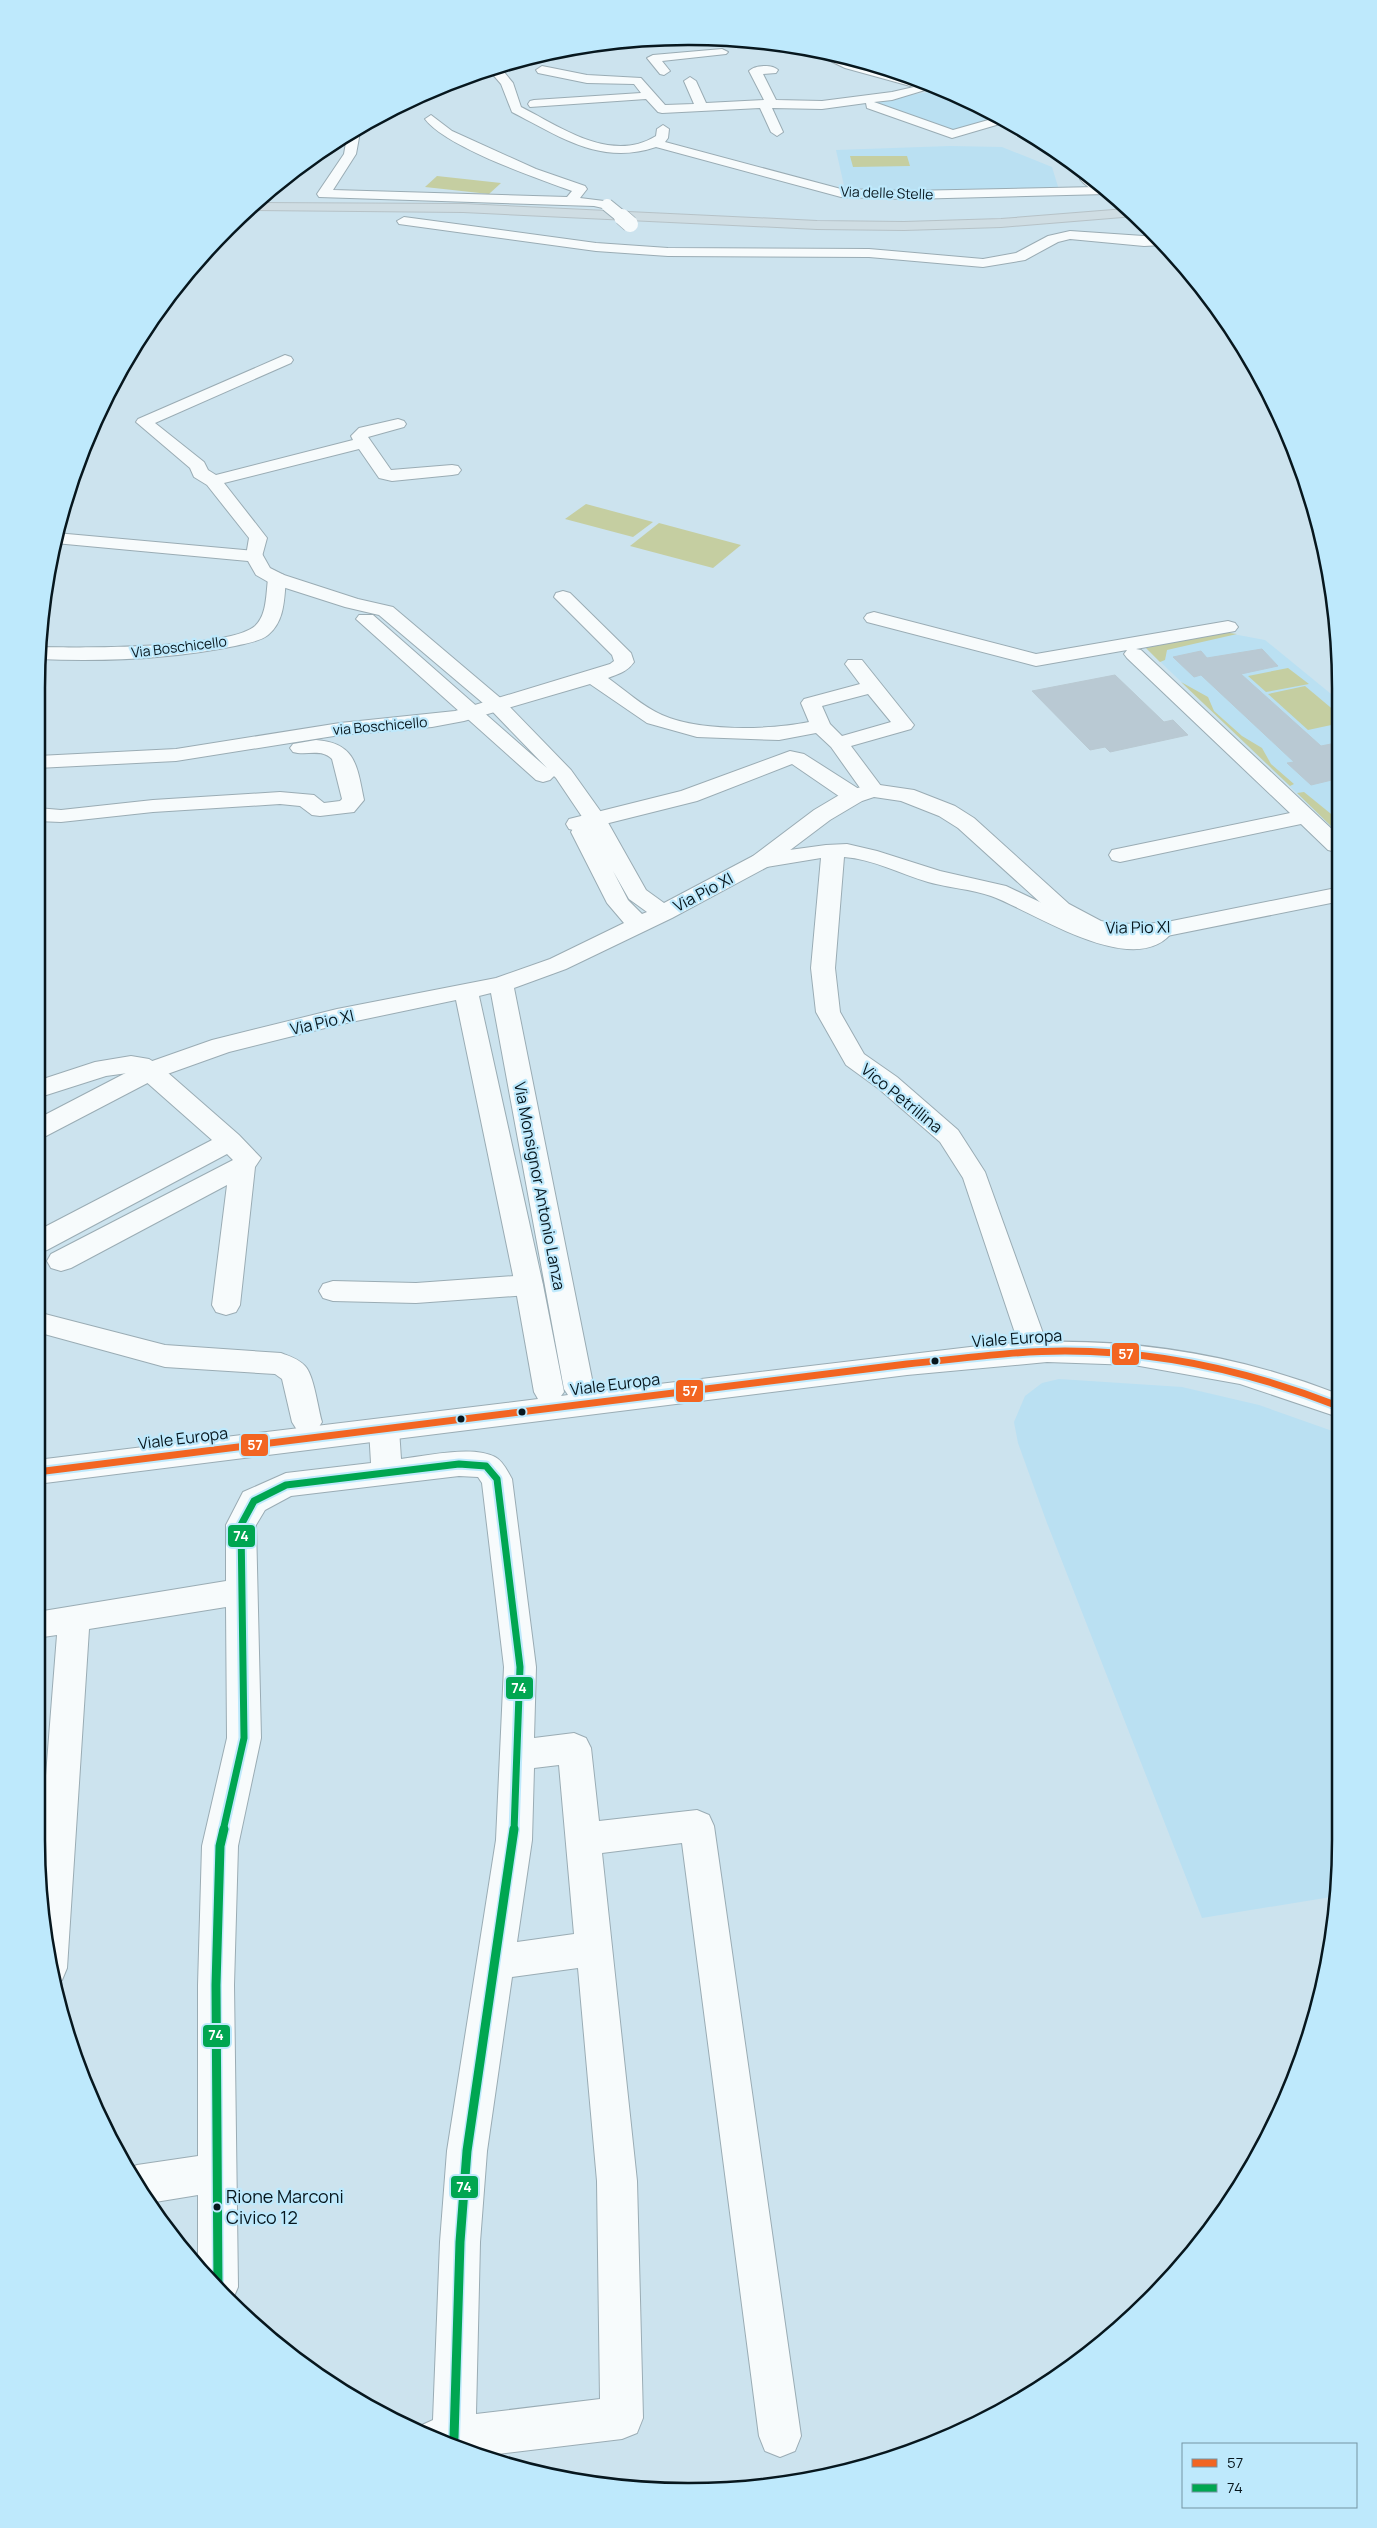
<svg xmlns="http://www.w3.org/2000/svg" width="1377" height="2528" font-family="Manrope,sans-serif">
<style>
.built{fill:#bae0f2}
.green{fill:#c5cea1}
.building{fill:#b9c9d3;stroke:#b9c9d2}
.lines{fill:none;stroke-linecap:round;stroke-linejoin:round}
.street-casing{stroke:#9aacb4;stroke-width:2}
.secondary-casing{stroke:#9aacb4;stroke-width:2}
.highway-casing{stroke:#b6c2c7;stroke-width:2}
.street{fill:#f7fbfc;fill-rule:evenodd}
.secondary{fill:#f7fbfc;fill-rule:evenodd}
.highway{fill:#cfdde3;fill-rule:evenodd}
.street-bridge-far1-casing{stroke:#9aacb4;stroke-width:14;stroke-linecap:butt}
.street-bridge-casing{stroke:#9aacb4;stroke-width:17;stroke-linecap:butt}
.street-bridge-far1{stroke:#f7fbfc;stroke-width:12}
.street-bridge{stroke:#f7fbfc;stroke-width:16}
.bus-1-casing{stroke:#bee9fc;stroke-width:11}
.bus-2-far1-casing{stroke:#bee9fc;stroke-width:11}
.bus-2-casing{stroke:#bee9fc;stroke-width:12}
.bus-1{stroke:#f26522;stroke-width:7}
.bus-2-far1{stroke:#00a651;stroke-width:7}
.bus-2{stroke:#00a651;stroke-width:9}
.bus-dot{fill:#07171e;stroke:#bee9fc;stroke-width:2}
.labels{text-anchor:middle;stroke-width:4.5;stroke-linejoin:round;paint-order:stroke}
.far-street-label{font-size:14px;fill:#07171e;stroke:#bee9fc}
.street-label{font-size:16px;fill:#07171e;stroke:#bee9fc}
.near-bus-label{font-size:18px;fill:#07171e;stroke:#bee9fc;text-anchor:start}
.rim{fill:none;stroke:#07171e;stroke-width:2.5}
.line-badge{stroke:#bee9fc;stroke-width:2}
.badge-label{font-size:14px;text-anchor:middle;font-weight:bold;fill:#fff}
</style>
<rect width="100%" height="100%" fill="#cce3ee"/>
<g class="built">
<path d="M929,92L964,101L1000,117L953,133L870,102Z"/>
<path d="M950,146L1002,147L1052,167L1059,190L907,191L845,190L836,150Z"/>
<path d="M1222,632L1265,640L1336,698V831L1146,648Z"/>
<path d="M1059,1379L1182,1387L1259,1405L1338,1433L1339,1882L1337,1896L1202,1918L1047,1523L1018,1443L1014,1422L1025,1396L1042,1383Z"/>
</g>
<g class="green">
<path d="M850,156H907L910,166L853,167Z"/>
<path d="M437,176L501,183L489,194L425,187Z"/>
<path d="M586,504L653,522L633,537L565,519Z"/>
<path d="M659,523L741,545L713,568L630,546Z"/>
<path d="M1222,632L1237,634L1167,650L1165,660L1160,662L1146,648Z"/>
<path d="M1288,668L1309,684L1266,692L1248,676Z"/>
<path d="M1181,682L1208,697L1214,711L1242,736L1262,748L1271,764L1294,784L1290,786Z"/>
<path d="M1305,686L1336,712V724L1308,730L1268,694Z"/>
<path d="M1304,792L1336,818V831L1297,793Z"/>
</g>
<g class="building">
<path d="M1262,649L1278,666L1241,674L1321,746L1336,743V779L1311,785L1287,763L1294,762L1201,675L1194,677L1173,657L1201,651L1207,658Z"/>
<path d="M1115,675L1164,722L1173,720L1188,735L1110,752L1105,747L1090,750L1032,691Z"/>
</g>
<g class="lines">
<g class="street-casing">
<g id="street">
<path d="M722,49L728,52L726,54L662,61L670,71L664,75L660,74L647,58L653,55Z"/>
<path d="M499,66L513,83L521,107C561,127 611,164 656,136L657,129L663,125L669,129L668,138L665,142L841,189L907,191L1097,187L1107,194L907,199L841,197L656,147C600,166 559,136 512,112L501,84L489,70Z"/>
<path d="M542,66L587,75L641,78L665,105L694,104L684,81L690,77L696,81L706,103L764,100L749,71C755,65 772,64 778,70L776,73L763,74L776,100L822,101L892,92L927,84L935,87L892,100L874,102L953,130L999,117L1010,121L952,138L867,108L866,103L822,109L772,108L783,132L777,136L771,132L760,108L662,113L658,112L646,99L530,107L528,104L530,101L534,100L641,93L634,84L587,83L538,73L536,70Z"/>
<path d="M431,115L452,131L536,169L585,186L587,189L580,198L612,202L614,205L607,209L594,206L319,197L317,194L344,154L347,137L358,129L360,132L356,154L333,190L567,197L572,191C536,178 446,147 425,119Z"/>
<path d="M404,217L596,243L668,248L869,249L983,259L1016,253L1048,236L1070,231L1158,237L1164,245L1144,246L1070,239L1058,242L1025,260L983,267L869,257L668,256L596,251L399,224L397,221Z"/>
<path d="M285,355L291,357L293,360L291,363L155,423L204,462L208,470L216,475L353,440L351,436L359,428L398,419L404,421L406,424L404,427L368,437L391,470L452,465L458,466L461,470L458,474L452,475L392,481L379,478L359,449L224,483L267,538L261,560H249L246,556L249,538L207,485L194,477L190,468L136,422L138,419Z"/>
<path d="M277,573L284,575L286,579C284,599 285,621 268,635C259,642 246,643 235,646C171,659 103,662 38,659V647C78,648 228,649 255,626C267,615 266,594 268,579L270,575Z"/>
<path d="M563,591L570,593L631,653L634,662C627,672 618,674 608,678C625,690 643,707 662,715C700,732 769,730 809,722L801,703L804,699L860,684L845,664L848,660H862L914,725L911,729L851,746L884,790L881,795L873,796L865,795L831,747L816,733L779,740L697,737L647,723L590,684L464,721L432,727L340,735L176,761L37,768L38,756L176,749L340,723L455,711L610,664L614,661L612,655L554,597L556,593ZM868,694L891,722L842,736L830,724L822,706Z"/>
<path d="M874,612L1036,654L1228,621L1235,623L1238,627L1235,631L1136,649L1141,650L1336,833V852L1328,850L1301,824L1120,862L1112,860L1109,855L1112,850L1290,813L1127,658L1124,654L1127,650L1036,666L867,622L864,618L867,614Z"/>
<path d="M316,740C356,743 357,766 364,800L354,812L320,816L312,815L300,806L280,804L153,812L61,822L37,821V808L61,810L153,800L280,792L314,795L324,803L340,801L342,799L332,759C321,748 306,756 293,752L290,748L293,744Z"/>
<path d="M790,751L804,754L862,791L865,796L862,801L854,802L846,801L792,764L697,801L577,831L569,829L566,824L569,819L681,791Z"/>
<path d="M847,844L877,851L940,871L1006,886L1099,930L1138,934L1146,931L1154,925L1162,923L1170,925L1174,930C1137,983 1033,911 991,896C971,889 949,888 928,882C900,874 873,859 844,857L835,968L840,1012L864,1054L897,1077L958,1130L985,1172L1044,1336L1040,1343L1030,1346L1020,1343L1016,1336L963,1178L940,1142L879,1089L846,1065L816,1012L811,968L821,858L761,868L753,866L750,861L753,856L761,854L826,845Z"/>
<path d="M131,1056L149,1059L159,1065L239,1135L261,1158L255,1167L240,1305L236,1312L226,1315L216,1312L212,1305L227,1185L71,1268L61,1271L51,1268L47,1261L51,1254L233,1160L227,1154L47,1250L37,1253V1231L212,1140L135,1072L106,1076L37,1098V1081L95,1062Z"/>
<path d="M529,1275L539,1278L543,1285L539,1292L529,1295L416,1303L333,1301L323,1298L319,1291L323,1284L333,1281L416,1283Z"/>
<path d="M37,1312L165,1345L281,1353C289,1356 299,1359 305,1366C314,1375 318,1409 322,1422L317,1430L307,1433L297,1430L292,1422L282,1379L275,1374L165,1367L37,1332Z"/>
<path d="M384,1418L394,1421L399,1429L401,1459C426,1456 473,1445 495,1457C503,1461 508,1472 512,1479L536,1667L534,1738L574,1733L586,1738L591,1748L599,1821L697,1810L709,1815L714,1826L801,2436L795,2451L780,2457L765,2451L759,2436L682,1843L602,1853L637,2181L643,2418L637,2433L622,2439L481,2456L439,2442L419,2432L422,2425L433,2420L440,2242L447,2151L496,1840L504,1667L482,1483L478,1477L459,1476L291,1496L265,1510L256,1525L261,1738L238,1846L234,1985L238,2287L232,2301L198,2265V2195L149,2203L126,2170L137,2165L198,2156V1985L202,1846L227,1738L226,1607L89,1629L67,1968L62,1980L53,1984L49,1966L39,1865L57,1635L36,1638L37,1612L226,1581V1525L243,1492L286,1473L371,1463L369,1429L374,1421ZM559,1765L574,1934L517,1942L532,1840L534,1768ZM578,1968L597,2181L600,2399L476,2414L480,2242L487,2151L512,1977Z"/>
</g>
</g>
<g class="secondary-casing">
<g id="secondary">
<path d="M817,52L922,82L948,93L943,95L845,68L818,55Z"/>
<path d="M1082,176H1083L1100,189C1092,191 1085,185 1080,179Z"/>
<path d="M56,533L255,551L261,552L270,568L284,575L358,599L393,607L504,701L571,770L606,819L646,890L664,903L753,856L814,810L846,791L873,784L914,790L955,806L974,818L1069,904L1101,921L1116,924L1162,923L1336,888V902L1162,937L1116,938L1094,934L1053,914L958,828L939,816L901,801L874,797L862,801L830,820L769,866L672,918L566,969L514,988L594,1389L592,1392L987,1345C1107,1334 1226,1350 1338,1394V1417L1240,1384L1134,1365L1047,1362L907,1375L37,1484V1460L538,1399L534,1392L515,1285L456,1000L337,1025L229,1052L159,1077L46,1136L37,1139V1119L141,1065L212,1040L337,1009L496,978L550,959L624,923L607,903L571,832L574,827L582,825L589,827L556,778L552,774L554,776L550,780L543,782L536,780L356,619L359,615H373L547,768L490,709L379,615L345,607L270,583L256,575L248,561L55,543ZM613,871L629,899L647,912L642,914L628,900ZM491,993L564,1389L568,1395L561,1396L564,1392L543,1285L479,996Z"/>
</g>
</g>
<g class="highway-casing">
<path id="highway" d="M257,203L463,204L817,221L904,222L1001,219L1126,209L1135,216L1001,227L904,230L817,229L463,212L250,210Z"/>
</g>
<use href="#street" class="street"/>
<use href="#secondary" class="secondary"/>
<use href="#highway" class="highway"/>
<g class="street-bridge-far1-casing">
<path id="street-bridge-far1" d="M607,205L623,218"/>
</g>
<g class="street-bridge-casing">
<path id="street-bridge" d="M622,217L630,224"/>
</g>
<use href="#street-bridge-far1" class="street-bridge-far1"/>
<use href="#street-bridge" class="street-bridge"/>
<g class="bus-1-casing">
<path id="bus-1" d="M37,1472L907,1364C960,1359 1012,1351 1065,1351C1158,1351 1252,1372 1338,1406"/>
</g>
<g class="bus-2-far1-casing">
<path id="bus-2-far1" d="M223,1831L244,1738L241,1525L254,1501L286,1485L459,1464L486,1466L497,1479L520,1667L514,1831"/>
</g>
<g class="bus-2-casing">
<g id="bus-2">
<path d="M218,2287L216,1985L220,1846L224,1829"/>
<path d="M454,2438L460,2242L467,2151L514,1829"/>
</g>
</g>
<use href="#bus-1" class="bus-1"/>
<use href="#bus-2-far1" class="bus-2-far1"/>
<use href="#bus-2" class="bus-2"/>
</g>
<g class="bus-dot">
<circle cx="935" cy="1361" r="4.5"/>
<circle cx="522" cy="1412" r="4.5"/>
<circle cx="461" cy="1419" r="4.5"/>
<circle cx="217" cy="2207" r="4.5"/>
</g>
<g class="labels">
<g class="far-street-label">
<text transform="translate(887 193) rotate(2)" y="5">Via delle Stelle</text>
<text transform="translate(179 647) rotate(-7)" y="5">Via Boschicello</text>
<text transform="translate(380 726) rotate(-5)" y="5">via Boschicello</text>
</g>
<g class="street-label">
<text transform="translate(703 892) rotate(-28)" y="6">Via Pio XI</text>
<text transform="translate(1138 927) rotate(-1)" y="6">Via Pio XI</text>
<text transform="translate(322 1022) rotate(-13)" y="6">Via Pio XI</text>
<text transform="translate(902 1098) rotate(39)" y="6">Vico Petrillina</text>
<text transform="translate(540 1186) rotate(79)" y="6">Via Monsignor Antonio Lanza</text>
<text transform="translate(1017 1338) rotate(-4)" y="6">Viale Europa</text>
<text transform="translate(615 1384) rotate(-7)" y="6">Viale Europa</text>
<text transform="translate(183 1438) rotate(-7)" y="6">Viale Europa</text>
</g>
<g class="near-bus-label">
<text x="226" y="2203">Rione Marconi<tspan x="226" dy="21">Civico 12</tspan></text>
</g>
</g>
<path d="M0 0H1377V2528H0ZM688 45H689A643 643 0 0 1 1332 688V1840A643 643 0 0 1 689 2483H688A643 643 0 0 1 45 1840V688A643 643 0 0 1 688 45Z" fill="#bee9fc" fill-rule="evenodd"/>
<path class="rim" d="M688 45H689A643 643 0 0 1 1332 688V1840A643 643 0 0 1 689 2483H688A643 643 0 0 1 45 1840V688A643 643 0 0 1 688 45Z"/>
<g class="line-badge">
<rect x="1111" y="1342" width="29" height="24" rx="5" fill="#f26522"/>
<rect x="675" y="1379" width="29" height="24" rx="5" fill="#f26522"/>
<rect x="240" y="1433" width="29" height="24" rx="5" fill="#f26522"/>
<rect x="227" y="1524" width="29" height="24" rx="5" fill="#00a651"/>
<rect x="505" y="1676" width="29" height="24" rx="5" fill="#00a651"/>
<rect x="202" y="2024" width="29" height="24" rx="5" fill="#00a651"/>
<rect x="450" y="2175" width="29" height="24" rx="5" fill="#00a651"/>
</g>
<g class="badge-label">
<text x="1126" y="1359">57</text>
<text x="690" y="1396">57</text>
<text x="255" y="1450">57</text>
<text x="241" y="1541">74</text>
<text x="519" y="1693">74</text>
<text x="216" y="2040">74</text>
<text x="464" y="2192">74</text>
</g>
<rect x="1182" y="2443" width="175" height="65" fill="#bee9fc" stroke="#7595a3"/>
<rect x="1192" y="2459" width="25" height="8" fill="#f26522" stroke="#7595a3"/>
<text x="1227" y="2468" font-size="15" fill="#07171e">57</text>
<rect x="1192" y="2484" width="25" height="8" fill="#00a651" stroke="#7595a3"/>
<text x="1227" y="2493" font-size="15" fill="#07171e">74</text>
</svg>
